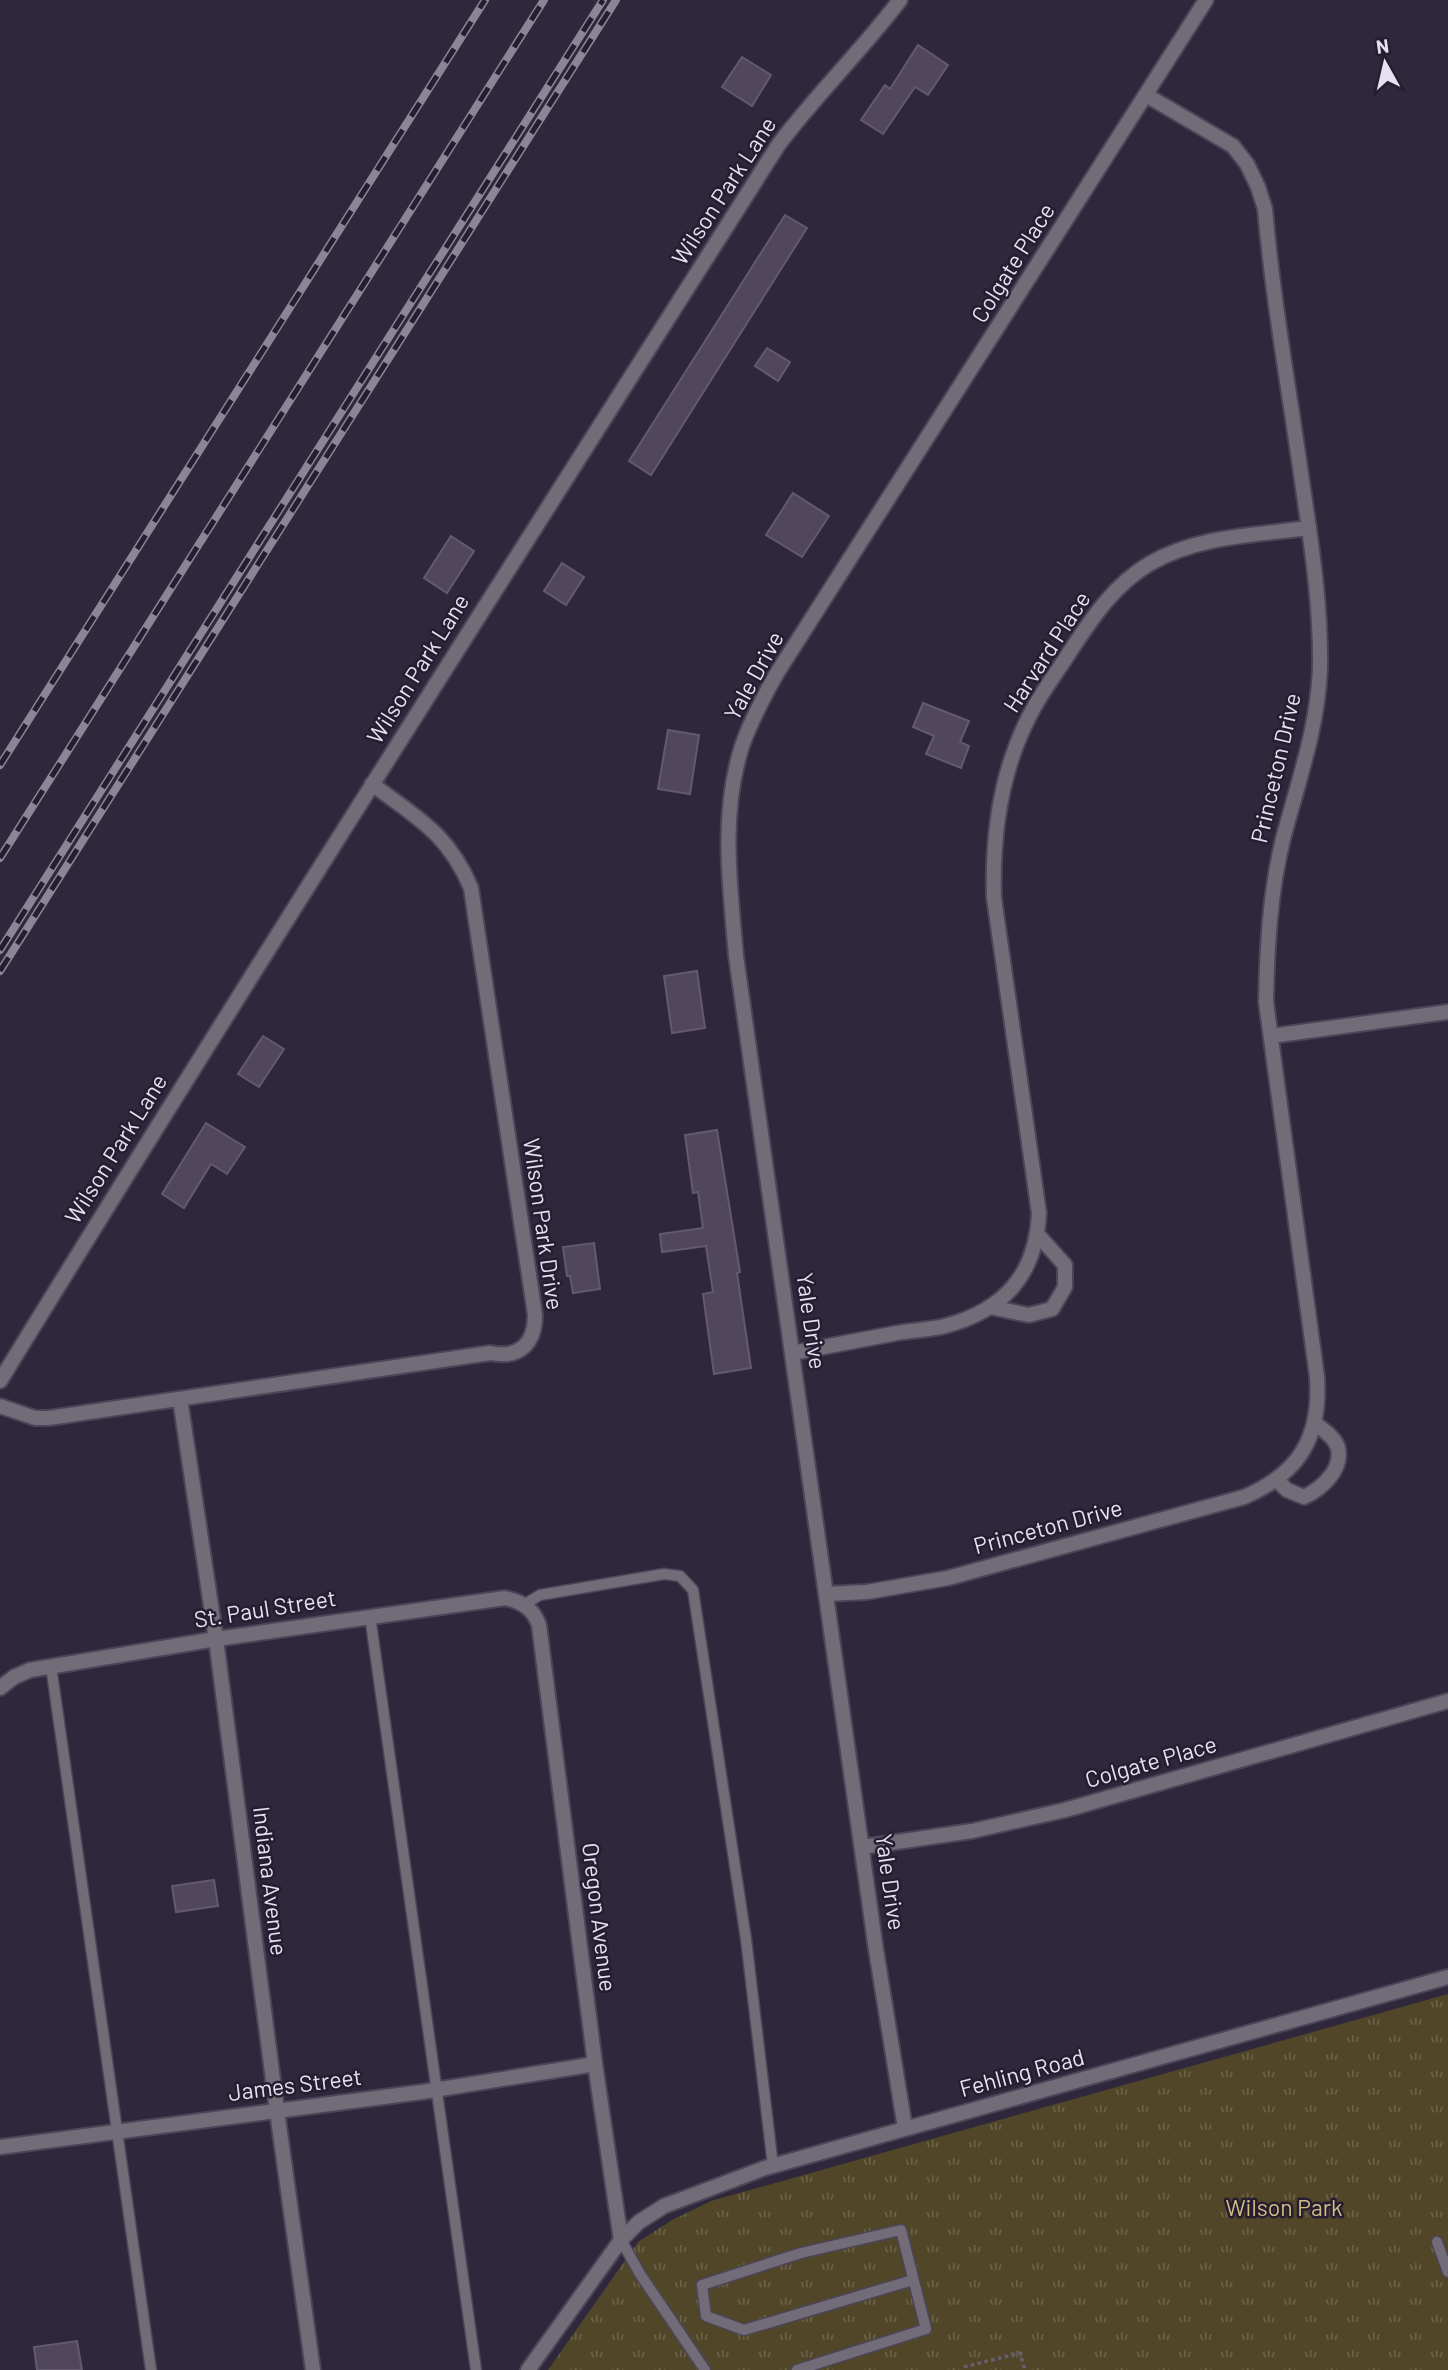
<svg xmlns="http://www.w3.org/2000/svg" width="1448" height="2370" font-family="Barlow,sans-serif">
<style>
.park{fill:url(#park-tufts)}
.building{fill:#50465d;stroke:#635a72;stroke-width:2}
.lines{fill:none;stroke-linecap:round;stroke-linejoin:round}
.lane-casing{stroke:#4c4559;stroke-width:13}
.street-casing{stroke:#4c4559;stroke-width:18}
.path{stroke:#665f72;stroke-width:3.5;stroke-dasharray:3.5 3.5;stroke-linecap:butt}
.lane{stroke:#716c77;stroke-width:10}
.street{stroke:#716c77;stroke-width:14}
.rail-casing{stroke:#8b8596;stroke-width:8}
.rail{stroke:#261d31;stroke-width:5;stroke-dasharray:16;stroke-linecap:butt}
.labels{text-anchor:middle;stroke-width:5;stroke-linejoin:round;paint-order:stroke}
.street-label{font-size:23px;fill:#e6e1ef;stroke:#261d31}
.park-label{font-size:23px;fill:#d1be82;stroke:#261d31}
</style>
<defs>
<pattern id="park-tufts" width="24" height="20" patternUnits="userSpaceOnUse" patternTransform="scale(1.75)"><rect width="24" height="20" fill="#514728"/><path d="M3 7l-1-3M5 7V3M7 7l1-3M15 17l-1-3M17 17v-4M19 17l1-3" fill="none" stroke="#6a6148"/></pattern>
</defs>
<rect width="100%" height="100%" fill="#2f273c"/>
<path class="park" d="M1448,1994V2370H548L638,2242L672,2220L711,2201Z"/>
<g class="building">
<path d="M918,45L948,65L928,95L915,87L883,134L861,120L885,85L890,89Z"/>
<path d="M742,57L771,75L752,106L722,87Z"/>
<path d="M785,215L807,228L651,475L629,461Z"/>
<path d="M767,348L790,362L778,381L755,366Z"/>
<path d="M793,493L829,516L802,557L766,535Z"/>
<path d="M451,536L474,551L447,593L424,578Z"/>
<path d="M562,563L584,577L566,605L544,591Z"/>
<path d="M923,703L969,721L960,742L969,746L961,768L926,754L934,736L913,727Z"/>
<path d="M668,730L699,735L690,794L658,789Z"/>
<path d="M697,971L705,1028L672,1033L664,976Z"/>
<path d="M263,1036L284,1049L259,1087L238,1074Z"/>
<path d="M206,1123L245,1147L227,1174L211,1164L184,1208L162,1194Z"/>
<path d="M717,1130L740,1272L737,1273L751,1368L714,1374L703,1294L713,1292L706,1246L662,1252L660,1234L703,1228L698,1192L693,1193L685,1135Z"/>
<path d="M594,1243L600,1289L573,1293L570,1276H567L563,1247Z"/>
<path d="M214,1880L218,1906L176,1912L172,1886Z"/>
<path d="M77,2341L82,2370H37L34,2347Z"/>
</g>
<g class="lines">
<g class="lane-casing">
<g id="lane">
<path d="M525,1604L540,1595L664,1574L680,1576L693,1590L746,1939L773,2166"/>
<path d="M370,1616L476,2370"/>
<path d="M51,1666L151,2370"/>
<path d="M621,2240L640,2274L705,2370"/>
<path d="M1437,2242L1448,2272"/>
<path d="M797,2370L926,2329L901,2230L801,2253L702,2285L706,2316L744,2330L913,2280"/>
</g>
</g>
<g class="street-casing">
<g id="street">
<path d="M1271,1036L1448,1012"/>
<path d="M990,1307L1029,1315L1052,1309L1065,1287V1265L1038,1235"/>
<path d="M792,1353C827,1346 862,1340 897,1333C913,1330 929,1330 945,1326C1004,1310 1036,1275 1039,1213L994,898C992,834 1000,771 1031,713C1042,691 1058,671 1071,650C1093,617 1114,585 1149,564C1196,536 1256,535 1309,528"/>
<path d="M0,1381C255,966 518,555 779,144C817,94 862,50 900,0"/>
<path d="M180,1399L216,1639L277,2111L313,2370"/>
<path d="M0,1406L35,1418H49L490,1353C519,1359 535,1344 535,1315L471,888C448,833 417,818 372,784"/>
<path d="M1277,1480L1287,1490L1304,1497C1321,1489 1343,1470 1338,1448C1335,1437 1323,1430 1315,1423"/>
<path d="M826,1594L867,1592L948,1578L1244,1497C1300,1473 1321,1437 1317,1377L1266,1002C1267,947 1270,892 1283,839C1298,782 1318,727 1320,668C1321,607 1312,548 1303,488C1290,395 1273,302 1265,209L1258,187L1247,164L1233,146L1146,95"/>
<path d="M0,1688L14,1677L30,1670L216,1639L505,1598C522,1602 533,1608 539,1625L595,2064L621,2240"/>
<path d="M862,1847L972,1831L1065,1810L1448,1701"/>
<path d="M905,2128L876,1950L736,956C730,885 720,815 742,746C751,720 764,696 777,673L1206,0"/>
<path d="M0,2147L422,2092L595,2064"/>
<path d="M528,2370L621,2240L639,2222L664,2206L765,2168L1448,1977"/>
</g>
</g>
<path class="path" d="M964,2367L1020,2353L1025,2370"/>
<use href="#lane" class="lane"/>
<use href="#street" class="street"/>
<g class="rail-casing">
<g id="rail">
<path d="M0,765L485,0"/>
<path d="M0,858L544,0"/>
<path d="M0,950L603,0"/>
<path d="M0,971L616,0"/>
</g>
</g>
<use href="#rail" class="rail"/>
</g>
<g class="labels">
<g class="street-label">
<text transform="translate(724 191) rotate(-57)" y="8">Wilson Park Lane</text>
<text transform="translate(1013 263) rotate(-58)" y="8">Colgate Place</text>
<text transform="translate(1047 652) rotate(-57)" y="8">Harvard Place</text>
<text transform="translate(418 669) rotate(-58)" y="8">Wilson Park Lane</text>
<text transform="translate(754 676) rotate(-61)" y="8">Yale Drive</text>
<text transform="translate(1276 768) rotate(-77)" y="8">Princeton Drive</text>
<text transform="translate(116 1149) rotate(-58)" y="8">Wilson Park Lane</text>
<text transform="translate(543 1224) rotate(82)" y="8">Wilson Park Drive</text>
<text transform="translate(811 1321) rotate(82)" y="8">Yale Drive</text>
<text transform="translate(1048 1527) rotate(-15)" y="8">Princeton Drive</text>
<text transform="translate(265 1609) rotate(-9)" y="8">St. Paul Street</text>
<text transform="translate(1151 1762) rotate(-16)" y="8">Colgate Place</text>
<text transform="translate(270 1881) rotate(83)" y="8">Indiana Avenue</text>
<text transform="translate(890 1882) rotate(82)" y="8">Yale Drive</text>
<text transform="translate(599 1917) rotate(83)" y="8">Oregon Avenue</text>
<text transform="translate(1022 2073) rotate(-15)" y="8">Fehling Road</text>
<text transform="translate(295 2085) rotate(-7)" y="8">James Street</text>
</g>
<g class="park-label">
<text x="1284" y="2216">Wilson Park</text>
</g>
</g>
<g transform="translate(1385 63) rotate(352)" stroke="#261d31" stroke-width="5" paint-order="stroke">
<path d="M0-5L12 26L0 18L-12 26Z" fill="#e6e1ef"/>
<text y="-10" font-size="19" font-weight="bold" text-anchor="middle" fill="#e6e1ef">N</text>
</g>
</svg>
